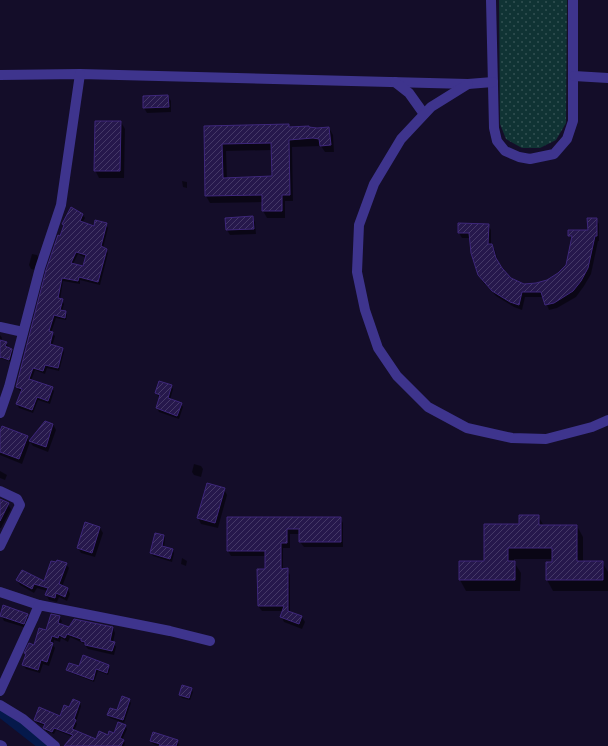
<svg xmlns="http://www.w3.org/2000/svg" width="608" height="746" font-family="Poppins,sans-serif">
<style>
.grass{fill:url(#grass-dots)}
.shadow{fill:#0007;fill-rule:evenodd}
.lines{fill:none;stroke-linecap:round;stroke-linejoin:round}
.river{stroke:#05194b;stroke-width:13}
.building{fill:url(#building-hatch);stroke:#3e277b;fill-rule:evenodd}
.minor{stroke:#3e348d;stroke-width:10}
</style>
<defs>
<pattern id="grass-dots" width="8" height="8" patternUnits="userSpaceOnUse"><rect width="8" height="8" fill="#103334"/><path d="M2 2h.1M6 6h.1" fill="none" stroke="#325052" stroke-width="1.8" stroke-linecap="round"/></pattern>
<pattern id="building-hatch" width="6" height="6" patternUnits="userSpaceOnUse"><rect width="6" height="6" fill="#26184c"/><path d="M-1 1l2-2M0 6l6-6M5 7l2-2" fill="none" stroke="#453967"/></pattern>
</defs>
<rect width="100%" height="100%" fill="#140d29"/>
<path class="grass" d="M499,0H567L566,123L556,140L540,148H522L506,139L500,124Z"/>
<g class="shadow">
<path d="M168,96L171,101V112L147,113L144,108Z"/>
<path d="M121,122L125,129L124,178H99L95,170Z"/>
<path d="M288,125L290,128H329L333,135L334,152H325L321,146L292,147L293,201H285V218H267L263,211V202L210,203L206,196L205,127ZM272,150L273,177L227,179L226,151Z"/>
<path d="M182,181L187,182V188L183,187Z"/>
<path d="M72,209L83,215L85,218L82,223L94,227L106,224L108,228L103,248L106,249L108,253L100,285L80,280V284L63,281L60,300H62L64,304L62,311L65,312L67,315L66,320L56,318L51,333L55,336L52,346L62,349L64,352L59,371L47,368L45,374L35,370L31,381L52,388L54,391L50,404L38,400L33,413L19,408L17,404L22,392L19,390L17,387L64,226L63,224ZM78,254L86,258L84,267L73,264Z"/>
<path d="M252,217L255,222L256,234L230,235L227,230L226,219Z"/>
<path d="M596,219L599,224V241H598L591,274L584,286L576,297L557,308L549,310L544,297H525L522,310L514,307L496,296L482,281L479,275L470,238H462L459,233L488,225L491,230V245L495,250L499,265L510,278L523,285L536,284L548,281L559,273L567,265L572,241L570,236L569,231H589Z"/>
<path d="M32,254L37,255L39,259L35,270L31,269L29,265Z"/>
<path d="M0,335L2,338L1,341L6,343L8,346L7,348L12,350L13,353L11,362L0,358Z"/>
<path d="M171,385L173,389L170,400L181,404L183,407L179,419L159,412L157,408L160,397L158,396L156,393Z"/>
<path d="M45,422L53,424L56,430L48,452L33,446L30,442L22,464L0,455V433L27,437L30,442Z"/>
<path d="M194,464L201,466L203,469L201,477L194,475L192,472Z"/>
<path d="M0,471L7,475L5,480L0,478Z"/>
<path d="M224,489L227,495L218,528L201,524L198,518Z"/>
<path d="M0,500L8,504L11,509L1,528H0Z"/>
<path d="M538,516L544,526H577L583,537V562H602L608,572V591H553L547,580L553,563V559H514V562L521,573L520,591H466L460,580L485,562L520,525Z"/>
<path d="M228,518H340L343,523V547H304L300,542V534H290V548H283V570L287,569L290,575V613L302,617L305,622L302,629L284,622L281,616L283,611H262L258,606V570H266V556H231L228,551Z"/>
<path d="M100,528L103,533L95,557L81,553L78,548Z"/>
<path d="M164,536L165,539L164,547L173,550L174,553L172,562L153,556L151,553Z"/>
<path d="M182,558L187,561L186,566L181,564Z"/>
<path d="M66,564L69,568L62,587L68,589L70,594L67,601L59,597L57,602L49,600L46,595L47,591L37,588L34,593L20,585L17,580L45,583Z"/>
<path d="M1,615H27L31,620L27,628L4,621Z"/>
<path d="M59,617L62,621L60,625L70,628L75,620L113,628L115,633L113,642L116,647L114,655L88,649L83,643L70,637L68,642L61,638L60,642L54,640L53,645L55,648L49,666L43,664L40,673L26,669L23,665L35,646Z"/>
<path d="M108,666L110,669L108,675L98,671L94,682L69,672L67,670Z"/>
<path d="M191,688L193,692L190,700L182,698L180,695Z"/>
<path d="M129,700L131,703L124,723L110,718L108,715L117,711Z"/>
<path d="M80,703L81,706L76,722L77,724L74,731L96,741L115,734L125,726L127,729L122,740L125,743L124,746H68L73,737L56,730L54,734L46,731L45,726L37,723L36,720L61,717L70,708Z"/>
<path d="M151,741H177L179,744L178,746H159L153,744Z"/>
</g>
<g class="lines">
<path class="river" d="M0,710L46,746"/>
</g>
<g class="building">
<path d="M168,95L169,107L143,108V96Z"/>
<path d="M95,121H121L120,171H94Z"/>
<path d="M289,124V127L309,126V127L317,128L329,127L331,145L320,146L319,139L313,138L289,140L290,195H282V211H262V195L205,196L204,126ZM271,143L272,176L223,178L222,144Z"/>
<path d="M71,207L83,214L80,221L94,226L95,220L107,223L101,246L107,249L98,282L79,277L78,281L62,278L58,298L63,299L60,310L66,311L65,318L54,315L49,331L53,332L50,344L63,348L58,368L45,365L43,371L33,368L29,379L53,387L48,401L37,397L32,410L16,404L22,389L16,387L46,270L58,235L60,236L64,225L62,224ZM76,252L86,255L83,266L71,263Z"/>
<path d="M253,216L254,229L226,230L225,218Z"/>
<path d="M587,218H597V236H595L588,268L581,281L573,291L554,303L545,305L541,292H522L519,305L510,302L492,291L478,275L471,253L469,233H458V223L489,224L488,244H492L496,258L502,268L511,278L524,284L536,283L547,280L558,273L566,265L572,236H568V230H588Z"/>
<path d="M0,340L7,342L5,346L12,349L9,360L1,357L0,358Z"/>
<path d="M159,381L172,385L168,398L182,403L177,416L156,408L160,395L155,393Z"/>
<path d="M45,421L53,424L46,447L29,441Z"/>
<path d="M2,426L28,436L19,459L0,452V431Z"/>
<path d="M207,483L225,488L215,523L197,518Z"/>
<path d="M0,499L9,503L0,521Z"/>
<path d="M519,515H539V525H577V561H603V580H546V562H552V548H508V561H515V580H459V561H484V524H519Z"/>
<path d="M227,517H341V542H299V529H287V543H281V569L288,568V611L302,616L299,624L280,617L284,606H258L257,569H265V551H227Z"/>
<path d="M85,522L100,527L92,553L77,548Z"/>
<path d="M155,533L164,535L162,546L173,549L170,559L150,553Z"/>
<path d="M57,560L67,563L59,584L68,588L65,597L56,593L55,598L45,595L48,588L34,584L32,589L16,580L22,570L44,581L51,561L56,562Z"/>
<path d="M3,605L28,614L24,624L0,616Z"/>
<path d="M51,614L60,616L58,623L69,627L74,619L113,627L110,641L115,642L112,651L85,645V642L81,641V639L67,634L65,638L59,635L58,638L52,636L50,642L53,643L47,662L41,660L38,670L22,665L26,654L24,653L29,643L34,645L39,628L46,630Z"/>
<path d="M83,655L109,665L107,673L96,669L93,680L66,670L69,663L79,666Z"/>
<path d="M182,685L192,688L189,698L179,695Z"/>
<path d="M122,696L130,699L123,720L107,715L110,708L117,710Z"/>
<path d="M73,699L80,702L74,719L76,720L72,729L96,739L99,731L108,735L109,731L114,733L118,722L126,725L120,738L124,740L121,746H64L73,735L54,728L52,732L43,728L45,724L34,720L39,707L60,716L64,705L69,707Z"/>
<path d="M153,732L178,740L176,746H159L160,744L150,741Z"/>
</g>
<g class="lines">
<g class="minor">
<path d="M491,0L494,128L497,141L505,151L519,157L530,159L554,154L567,139L573,121V0"/>
<path d="M0,75L80,74L468,84L493,82"/>
<path d="M574,76L608,78"/>
<path d="M395,82L409,93L424,114"/>
<path d="M468,84L431,107L401,139L374,184L359,225L357,272L365,310L378,348L397,376L428,407L467,428L512,438L546,439L592,427L608,420"/>
<path d="M0,327L23,332"/>
<path d="M0,413L9,387L40,268L61,205L80,74"/>
<path d="M0,491L17,499L20,505L0,546"/>
<path d="M0,592L39,605"/>
<path d="M0,691L33,619L39,605L170,631L210,641"/>
<path d="M0,705L23,719L55,746"/>
<path d="M0,745L2,746"/>
</g>
</g>
</svg>
